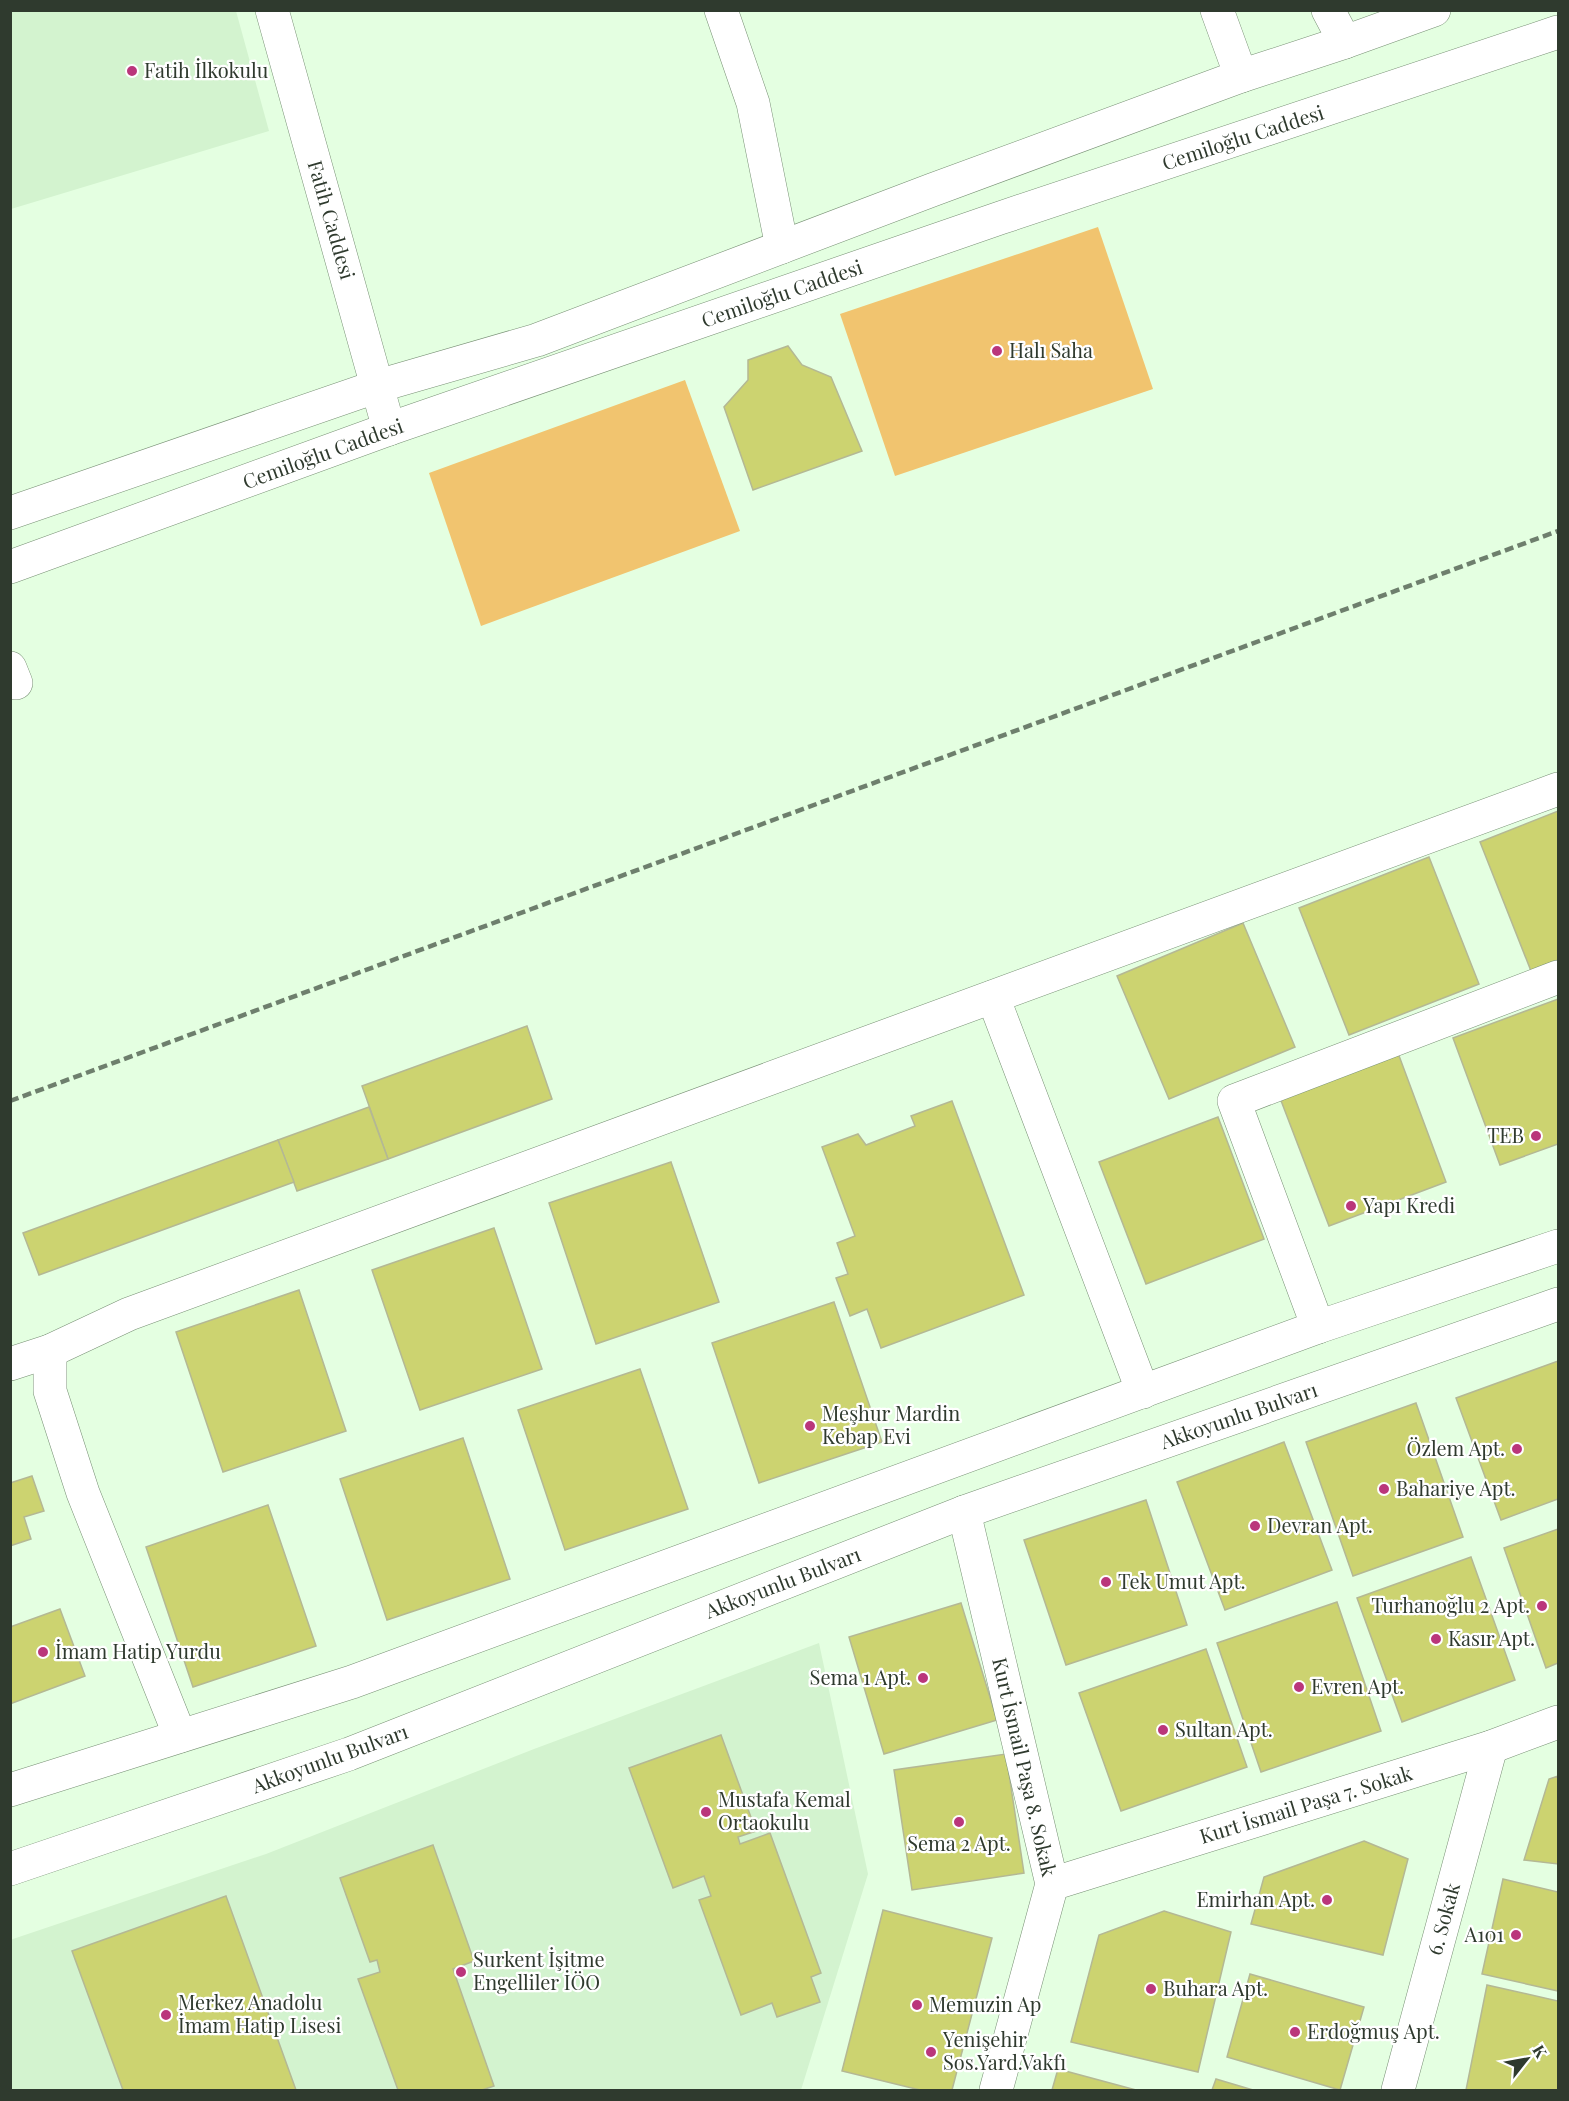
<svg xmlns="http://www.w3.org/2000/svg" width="1569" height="2101" font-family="'Playfair Display',serif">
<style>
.built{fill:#d3f3cf}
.green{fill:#f1c46f}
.building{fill:#ccd370;stroke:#b4b894;stroke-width:1.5}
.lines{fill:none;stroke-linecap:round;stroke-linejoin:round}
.minor-casing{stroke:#789075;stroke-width:34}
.major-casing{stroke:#789075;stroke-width:34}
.minor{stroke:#fff;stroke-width:33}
.major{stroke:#fff;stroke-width:33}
.rail{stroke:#6e7f6d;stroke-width:4.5;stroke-dasharray:9 4.5;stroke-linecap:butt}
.poi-dot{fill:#ba367b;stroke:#fff;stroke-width:2}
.labels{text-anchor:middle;stroke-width:4.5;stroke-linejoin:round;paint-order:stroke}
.poi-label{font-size:20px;fill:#2f3a2e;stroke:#fff;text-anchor:start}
.street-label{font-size:20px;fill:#2f3a2e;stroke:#fff}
</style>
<rect width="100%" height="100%" fill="#e4ffe1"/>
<g class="built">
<path d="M11,10L236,11L269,131L11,209Z"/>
<path d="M819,1643L868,1874L801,2090H11L10,1940L266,1854L534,1749Z"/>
</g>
<g class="green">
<path d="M1098,227L1153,389L895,476L840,314Z"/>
<path d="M685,380L740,531L481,626L429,473Z"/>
</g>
<g class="building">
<path d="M788,346L802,365L831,377L862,451L753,490L724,407L748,380V360Z"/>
<path d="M1558,811V960L1531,971L1480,842Z"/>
<path d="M1429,857L1479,984L1349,1035L1299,908Z"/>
<path d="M1243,923L1295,1047L1169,1099L1117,976Z"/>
<path d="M1558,999V1144L1500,1165L1453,1038Z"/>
<path d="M527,1026L552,1099L388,1159L362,1086Z"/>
<path d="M1398,1053L1446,1182L1329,1226L1280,1098Z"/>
<path d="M952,1101L1024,1295L881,1348L867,1309L850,1316L836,1278L848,1274L837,1243L855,1236L822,1147L858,1134L866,1145L915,1126L911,1116Z"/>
<path d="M369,1107L388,1159L297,1191L278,1140Z"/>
<path d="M1218,1117L1264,1239L1146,1284L1099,1162Z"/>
<path d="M278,1140L294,1182L39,1275L23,1233Z"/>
<path d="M671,1162L719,1302L596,1344L549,1203Z"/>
<path d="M494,1228L542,1369L420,1410L372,1270Z"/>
<path d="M299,1290L346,1431L223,1472L176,1332Z"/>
<path d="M834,1302L882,1442L759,1483L712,1343Z"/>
<path d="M1558,1361V1499L1501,1520L1456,1398Z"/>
<path d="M640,1369L688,1509L565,1550L518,1410Z"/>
<path d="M1416,1403L1463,1537L1353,1576L1306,1442Z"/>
<path d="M463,1438L510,1579L387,1620L340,1479Z"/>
<path d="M1284,1442L1332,1570L1225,1610L1177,1482Z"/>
<path d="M32,1476L44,1511L24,1517L31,1539L10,1546V1483Z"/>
<path d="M1146,1500L1187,1625L1066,1665L1024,1540Z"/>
<path d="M268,1505L316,1646L193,1687L146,1547Z"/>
<path d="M1558,1529V1663L1546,1668L1504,1548Z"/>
<path d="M1471,1557L1515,1680L1402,1722L1357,1598Z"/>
<path d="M1337,1602L1381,1731L1261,1772L1217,1643Z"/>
<path d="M961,1603L997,1720L884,1754L849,1637Z"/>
<path d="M60,1609L85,1676L10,1704V1627Z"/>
<path d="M1206,1649L1247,1767L1121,1811L1079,1693Z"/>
<path d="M721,1735L756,1831L738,1837L740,1844L770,1833L821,1973L811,1977L820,2002L777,2017L772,2003L741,2015L699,1900L711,1896L704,1876L673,1888L629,1768Z"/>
<path d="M1006,1754L1024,1873L912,1890L894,1770Z"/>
<path d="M1558,1776V1864L1524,1860L1549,1779Z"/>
<path d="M1364,1841L1408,1859L1383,1955L1251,1924L1264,1877Z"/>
<path d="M433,1845L474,1961L453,1969L494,2086L482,2090H398L358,1979L380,1972L377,1960L370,1962L340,1878Z"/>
<path d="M1503,1879L1558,1892V1991L1482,1974Z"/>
<path d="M226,1896L296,2090H123L72,1951Z"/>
<path d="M883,1910L992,1938L952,2090H920L842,2071Z"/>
<path d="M1164,1911L1231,1932L1198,2072L1071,2042L1099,1935Z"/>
<path d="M1250,1974L1364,2007L1340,2090L1227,2057Z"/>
<path d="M1487,1985L1558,2001V2090H1466Z"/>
<path d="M1058,2069L1136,2090H1052Z"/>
<path d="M1216,2079L1253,2090H1212Z"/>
</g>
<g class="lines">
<g class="minor-casing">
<g id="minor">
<path d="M272,10L389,429"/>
<path d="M721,10L753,103L782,247"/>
<path d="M1217,10L1241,76"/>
<path d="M1328,10L1345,42"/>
<path d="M10,668L16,683"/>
<path d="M993,997L1143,1392"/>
<path d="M1318,1327L1234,1101L1558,977"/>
<path d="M50,1351V1391L83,1493L180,1736"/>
<path d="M10,1364L50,1351L129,1314L1558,789"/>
<path d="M964,1512L1052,1884L996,2090"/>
<path d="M1052,1884L1491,1747L1558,1722"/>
<path d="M1398,2090L1491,1747"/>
</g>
</g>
<g class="major-casing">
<g id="major">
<path d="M10,513L378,386L537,340L932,190L1241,76L1345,42L1434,10"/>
<path d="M10,567L389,429L1000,218L1558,32"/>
<path d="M10,1790L352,1682L1318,1327L1558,1246"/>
<path d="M10,1869L349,1754L964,1512L1558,1304"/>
</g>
</g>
<use href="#minor" class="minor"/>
<use href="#major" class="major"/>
<path class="rail" d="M10,1101L1558,531"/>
</g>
<g class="poi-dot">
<circle cx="132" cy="71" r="6"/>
<circle cx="997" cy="351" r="6"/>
<circle cx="1536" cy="1136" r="6"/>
<circle cx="1351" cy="1206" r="6"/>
<circle cx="810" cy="1426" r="6"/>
<circle cx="1517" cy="1449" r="6"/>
<circle cx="1384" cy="1489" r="6"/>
<circle cx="1255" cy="1526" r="6"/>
<circle cx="1106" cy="1582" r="6"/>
<circle cx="1542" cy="1606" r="6"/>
<circle cx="1436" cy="1639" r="6"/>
<circle cx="43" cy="1652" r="6"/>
<circle cx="923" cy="1678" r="6"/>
<circle cx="1299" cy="1687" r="6"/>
<circle cx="1163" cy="1730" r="6"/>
<circle cx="706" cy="1812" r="6"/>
<circle cx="959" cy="1822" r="6"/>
<circle cx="1327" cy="1900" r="6"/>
<circle cx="1516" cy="1935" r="6"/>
<circle cx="461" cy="1972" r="6"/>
<circle cx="1151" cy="1989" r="6"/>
<circle cx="917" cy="2005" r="6"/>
<circle cx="166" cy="2015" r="6"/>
<circle cx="1295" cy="2032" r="6"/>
<circle cx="931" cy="2052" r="6"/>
</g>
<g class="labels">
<g class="poi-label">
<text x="144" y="78">Fatih İlkokulu</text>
<text x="1009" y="358">Halı Saha</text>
<text x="1524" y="1143" text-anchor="end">TEB</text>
<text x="1363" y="1213">Yapı Kredi</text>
<text x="822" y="1421">Meşhur Mardin<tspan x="822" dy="23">Kebap Evi</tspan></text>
<text x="1505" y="1456" text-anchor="end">Özlem Apt.</text>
<text x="1396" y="1496">Bahariye Apt.</text>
<text x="1267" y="1533">Devran Apt.</text>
<text x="1118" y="1589">Tek Umut Apt.</text>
<text x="1530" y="1613" text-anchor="end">Turhanoğlu 2 Apt.</text>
<text x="1448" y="1646">Kasır Apt.</text>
<text x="55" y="1659">İmam Hatip Yurdu</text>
<text x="911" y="1685" text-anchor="end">Sema 1 Apt.</text>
<text x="1311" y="1694">Evren Apt.</text>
<text x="1175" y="1737">Sultan Apt.</text>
<text x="718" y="1807">Mustafa Kemal<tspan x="718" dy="23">Ortaokulu</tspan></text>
<text x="959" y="1851" text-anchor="middle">Sema 2 Apt.</text>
<text x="1315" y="1907" text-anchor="end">Emirhan Apt.</text>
<text x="1504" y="1942" text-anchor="end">A101</text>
<text x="473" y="1967">Surkent İşitme<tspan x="473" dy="23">Engelliler İÖO</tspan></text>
<text x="1163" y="1996">Buhara Apt.</text>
<text x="178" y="2010">Merkez Anadolu<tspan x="178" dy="23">İmam Hatip Lisesi</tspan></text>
<text x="929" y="2012">Memuzin Ap</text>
<text x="1307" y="2039">Erdoğmuş Apt.</text>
<text x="943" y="2047">Yenişehir<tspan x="943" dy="23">Sos.Yard.Vakfı</tspan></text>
</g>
<g class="street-label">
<text transform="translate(1243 138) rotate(-18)" y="7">Cemiloğlu Caddesi</text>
<text transform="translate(331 220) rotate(74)" y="7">Fatih Caddesi</text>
<text transform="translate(782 294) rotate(-19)" y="7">Cemiloğlu Caddesi</text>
<text transform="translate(323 454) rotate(-20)" y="7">Cemiloğlu Caddesi</text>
<text transform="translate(1239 1416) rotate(-19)" y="7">Akkoyunlu Bulvarı</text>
<text transform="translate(783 1583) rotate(-21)" y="7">Akkoyunlu Bulvarı</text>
<text transform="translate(330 1759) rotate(-20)" y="7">Akkoyunlu Bulvarı</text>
<text transform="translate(1024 1767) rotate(77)" y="7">Kurt İsmail Paşa 8. Sokak</text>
<text transform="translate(1306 1805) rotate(-17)" y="7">Kurt İsmail Paşa 7. Sokak</text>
<text transform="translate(1444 1919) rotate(-75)" y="7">6. Sokak</text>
</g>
</g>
<rect width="1569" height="2101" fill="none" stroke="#2f3a2e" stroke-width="24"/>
<g transform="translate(1527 2059) rotate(59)" stroke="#ffffff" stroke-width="4.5" paint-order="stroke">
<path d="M0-4.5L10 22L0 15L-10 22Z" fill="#2f3a2e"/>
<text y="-9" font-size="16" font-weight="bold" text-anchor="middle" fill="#2f3a2e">K</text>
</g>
</svg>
